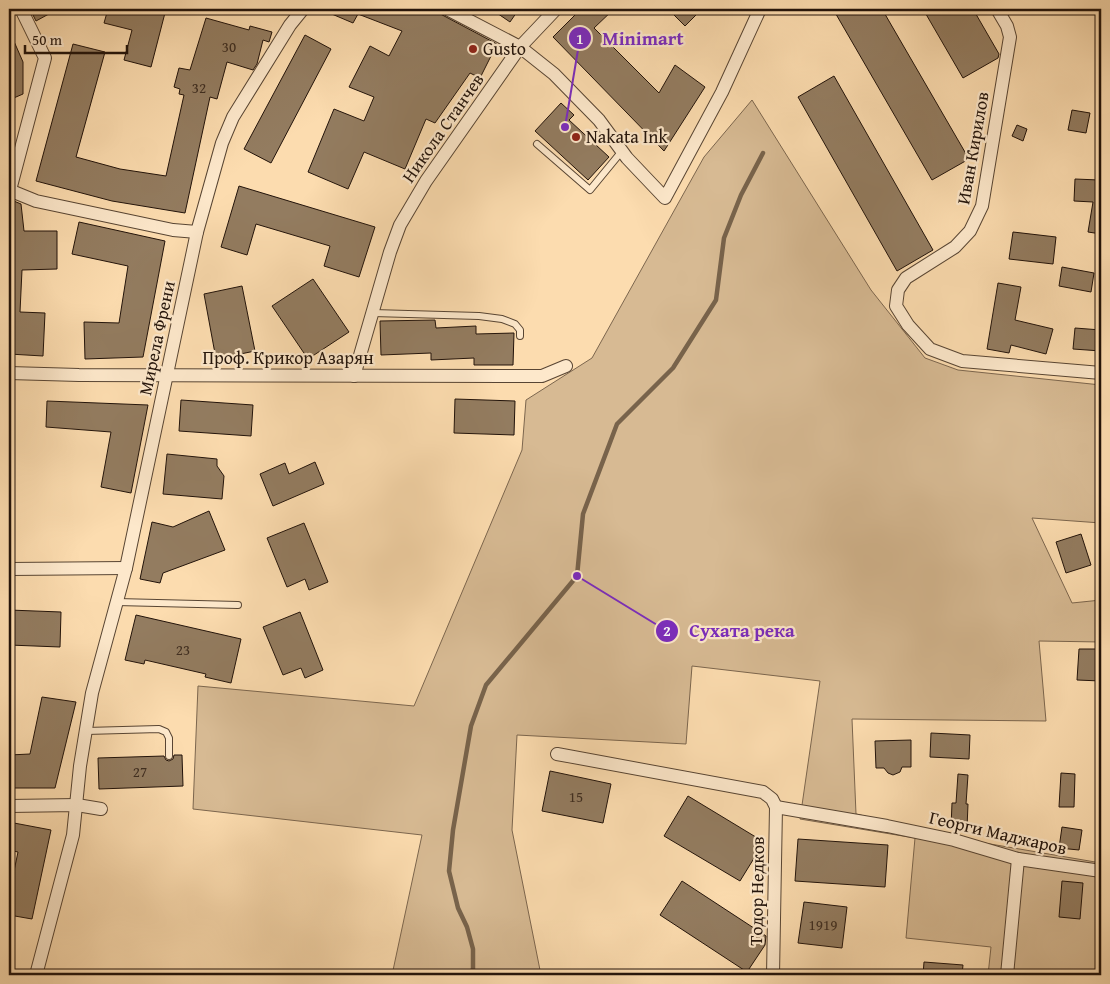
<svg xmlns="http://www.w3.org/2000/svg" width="1110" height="984" font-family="'Gentium Book Plus',serif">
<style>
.green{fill:#d7ba93;stroke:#7c664e}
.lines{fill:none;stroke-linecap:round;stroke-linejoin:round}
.stream{stroke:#78634b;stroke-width:4.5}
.building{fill:#937c60;stroke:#22130a}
.lane-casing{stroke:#584533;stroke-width:8}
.street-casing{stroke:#584533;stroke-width:14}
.lane{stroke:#fde8cb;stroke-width:6}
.street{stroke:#fde8cb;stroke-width:12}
.poi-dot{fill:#8f2418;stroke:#fde8cb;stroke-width:2}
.labels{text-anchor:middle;stroke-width:4.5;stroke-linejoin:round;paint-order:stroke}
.number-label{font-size:15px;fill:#3e2d20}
.poi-label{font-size:18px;fill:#22130a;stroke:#fde8cb;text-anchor:start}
.street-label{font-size:18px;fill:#22130a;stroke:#fde8cb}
.leader{fill:none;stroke:#7b2cbf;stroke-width:2}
.callout-dot{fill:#7b2cbf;stroke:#fde8cb;stroke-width:2}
.mark-label{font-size:15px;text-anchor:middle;font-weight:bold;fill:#fff}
.callout-label{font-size:19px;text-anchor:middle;font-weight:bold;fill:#7b2cbf;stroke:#fde8cb;stroke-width:4.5;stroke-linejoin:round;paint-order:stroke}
</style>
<rect width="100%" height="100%" fill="#fcdcaf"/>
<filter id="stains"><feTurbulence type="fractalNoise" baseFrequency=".004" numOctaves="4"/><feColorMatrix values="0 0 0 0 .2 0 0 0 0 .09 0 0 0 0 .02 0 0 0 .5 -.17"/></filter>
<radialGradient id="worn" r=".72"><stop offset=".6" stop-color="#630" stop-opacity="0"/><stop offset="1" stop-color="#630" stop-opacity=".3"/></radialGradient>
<path class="green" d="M752,100L871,290L925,358L958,370L1101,385V523L1032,518L1072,603L1101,600V642L1039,641L1046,721L852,719L856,814L967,840L1101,863V975H988L991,947L906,938L915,838L800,819L820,681L692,666L686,744L517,735L512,830L541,975H392L422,835L193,809L198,686L414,706L522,450L526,400L592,358L704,157Z"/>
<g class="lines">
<path class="stream" d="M469,975L473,969V949L467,927L458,908L449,871L453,830L471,726L486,685L577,576L583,514L617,424L673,368L716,300L724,238L741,195L763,153"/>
</g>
<g class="building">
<path d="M30,9H58L36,21Z"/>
<path d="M108,9H166L151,67L124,60L132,30L104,23Z"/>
<path d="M320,9H431L497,44L480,78L470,73L435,123L426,119L405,169L364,152L348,189L308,172L334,109L364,121L374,97L349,87L370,46L389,56L402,31L358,14L353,23Z"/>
<path d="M491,9H519L510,22Z"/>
<path d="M581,9H614L594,28L659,93L675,65L705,87L664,151L553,37Z"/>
<path d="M668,9H702L685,26Z"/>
<path d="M833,9H882L969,159L932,180Z"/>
<path d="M923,9H973L999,54L998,58L963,78Z"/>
<path d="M206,18L249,30L250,26L272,32L269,42L263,40L257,64L253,70L227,62L217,99L210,97L185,213L112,201L36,181L73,44L105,52L76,157L120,169L166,176L184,95L179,94L180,89L174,87L179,68L190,70Z"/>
<path d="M9,30L23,62V94L9,100Z"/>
<path d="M305,35L331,49L271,163L244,149Z"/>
<path d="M834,76L933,250L897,271L798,97Z"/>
<path d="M561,103L574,115L569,120L609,157L588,180L535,131Z"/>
<path d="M1072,110L1090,113L1086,133L1068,130Z"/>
<path d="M1017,125L1027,129L1023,141L1012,136Z"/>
<path d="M1075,179L1099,180L1098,191H1101V234L1088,232L1093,202L1074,201Z"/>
<path d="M239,186L375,227L359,277L324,266L330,246L256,224L247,255L221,247Z"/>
<path d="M9,199L21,204L24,231H57V269L22,270L20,312L45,313L43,356L9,354Z"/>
<path d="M79,222L165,241L143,357L85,359L84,322L119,323L128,266L72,254Z"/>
<path d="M1013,232L1056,237L1053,264L1009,259Z"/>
<path d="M1062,267L1094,273L1091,292L1059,286Z"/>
<path d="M313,279L349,332L308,359L272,306Z"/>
<path d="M998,283L1021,287L1015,320L1053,329L1046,354L1011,345L1009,353L987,349Z"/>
<path d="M242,286L255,351L216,359L204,294Z"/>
<path d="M435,320L436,328L476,326V334L514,333L513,365H474V358L431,360V353L381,355L380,321Z"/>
<path d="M1075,328L1101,330V351L1073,349Z"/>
<path d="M455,399L515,401L514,435L454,433Z"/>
<path d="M181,400L253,405L251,436L179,431Z"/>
<path d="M47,401L148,405L131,493L101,487L111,432L46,427Z"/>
<path d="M167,454L217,459V466L224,476L222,499L163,494Z"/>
<path d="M315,462L324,484L273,506L260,474L285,463L289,474Z"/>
<path d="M209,511L225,550L163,573L160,583L140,579L152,522L173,527Z"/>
<path d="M304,523L328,582L309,590L305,579L287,587L267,538Z"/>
<path d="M1081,534L1091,565L1066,573L1056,542Z"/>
<path d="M9,610L61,612L60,647L9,645Z"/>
<path d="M300,612L323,670L305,678L301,668L283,675L263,627Z"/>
<path d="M136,615L241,639L231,683L205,677L206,674L145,660L144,664L125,660Z"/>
<path d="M1079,649H1101V681L1077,680Z"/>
<path d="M42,697L76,702L55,788H9V755L30,754Z"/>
<path d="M931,733L970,735L969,759L930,757Z"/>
<path d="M911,740V767H902L900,772L893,775L888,773L884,768H876L875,741Z"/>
<path d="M174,755H182L183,786L99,789L98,758L164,756L166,760L169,761L173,759Z"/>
<path d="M550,771L611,784L603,823L542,811Z"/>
<path d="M1061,773L1075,774L1074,807H1059Z"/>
<path d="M958,774L968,775L966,804H968L967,828L951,827L952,803H956Z"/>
<path d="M688,796L764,842L740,881L664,836Z"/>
<path d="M14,823L51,830L32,919L9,915V895L18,852L9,850Z"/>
<path d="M1062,827L1082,830L1079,850L1059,848Z"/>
<path d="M798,839L888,845L885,887L795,881Z"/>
<path d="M682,881L766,936L765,945L747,972L660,915Z"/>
<path d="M1062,881L1083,883L1080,919L1059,917Z"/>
<path d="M804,902L847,907L842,948L798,943Z"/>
<path d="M924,962L963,965L962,975H923Z"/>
</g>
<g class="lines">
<g class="lane-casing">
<g id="lane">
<path d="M537,144L590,190L622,151"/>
<path d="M373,313L479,316L502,319L515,324L520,330V336"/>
<path d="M117,602L238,605"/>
<path d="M86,731L159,729L166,732L169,738V756"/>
</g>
</g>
<g class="street-casing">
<g id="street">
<path d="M447,9L520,47L554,74L599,120L627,158L665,198L722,92L760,9"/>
<path d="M997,9L1007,26L1010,37L982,206L970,231L955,247L906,278L898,290L896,306L908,325L930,349L962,361L1101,373"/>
<path d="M9,190L36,201L173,230L197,232"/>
<path d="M10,190L45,58L21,9"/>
<path d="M9,373L79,375L542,376L566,366"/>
<path d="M354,376L390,252L400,225L426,181L520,47L556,9"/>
<path d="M9,569L126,568"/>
<path d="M557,754L763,792L772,799L776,807L773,975"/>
<path d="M9,806L77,805L101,809"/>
<path d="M776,807L887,826L954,840L1018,859L1101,871"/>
<path d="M36,975L73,835L80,766L92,693L126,568L197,232L222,143L233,117L290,25L303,9"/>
<path d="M1007,975L1018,859"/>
</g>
</g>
<use href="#lane" class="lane"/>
<use href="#street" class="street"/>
</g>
<g class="poi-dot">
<circle cx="473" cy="49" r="5"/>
<circle cx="576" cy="137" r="5"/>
</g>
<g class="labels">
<g class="number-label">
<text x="229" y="52">30</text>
<text x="199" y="93">32</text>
<text x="183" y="655">23</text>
<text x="140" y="777">27</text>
<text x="576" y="802">15</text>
<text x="823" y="930">1919</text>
</g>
<g class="poi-label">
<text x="483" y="55">Gusto</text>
<text x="586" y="143">Nakata Ink</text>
</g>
<g class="street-label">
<text transform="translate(443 128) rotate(-55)" y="6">Никола Станчев</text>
<text transform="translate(973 148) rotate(-80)" y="6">Иван Кирилов</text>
<text transform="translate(157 338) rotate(-78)" y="6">Мирела Френи</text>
<text x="288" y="364">Проф. Крикор Азарян</text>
<text transform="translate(998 833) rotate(13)" y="6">Георги Маджаров</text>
<text transform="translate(757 891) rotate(-89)" y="6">Тодор Недков</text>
</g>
</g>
<path class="leader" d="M565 127L580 38M577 576L667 631"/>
<g class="callout-dot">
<circle cx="565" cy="127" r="5"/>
<circle cx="577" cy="576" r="5"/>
<circle cx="580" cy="38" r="12"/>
<circle cx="667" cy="631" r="12"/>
</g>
<g class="mark-label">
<text x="580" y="44">1</text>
<text x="667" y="636">2</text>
</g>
<g class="callout-label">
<text x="643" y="45">Minimart</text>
<text x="742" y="637">Сухата река</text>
</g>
<rect width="1110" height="984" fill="none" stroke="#fcdcaf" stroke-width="30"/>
<rect x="10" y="10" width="1090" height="964" fill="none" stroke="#22130a" stroke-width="2.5"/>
<rect x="15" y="15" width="1080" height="954" fill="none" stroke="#22130a"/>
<path d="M25 45v8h102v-8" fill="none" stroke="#22130a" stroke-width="2.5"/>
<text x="32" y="45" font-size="15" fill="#22130a" stroke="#fde8cb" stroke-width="4" paint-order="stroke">50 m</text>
<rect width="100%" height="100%" filter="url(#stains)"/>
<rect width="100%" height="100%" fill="url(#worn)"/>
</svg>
